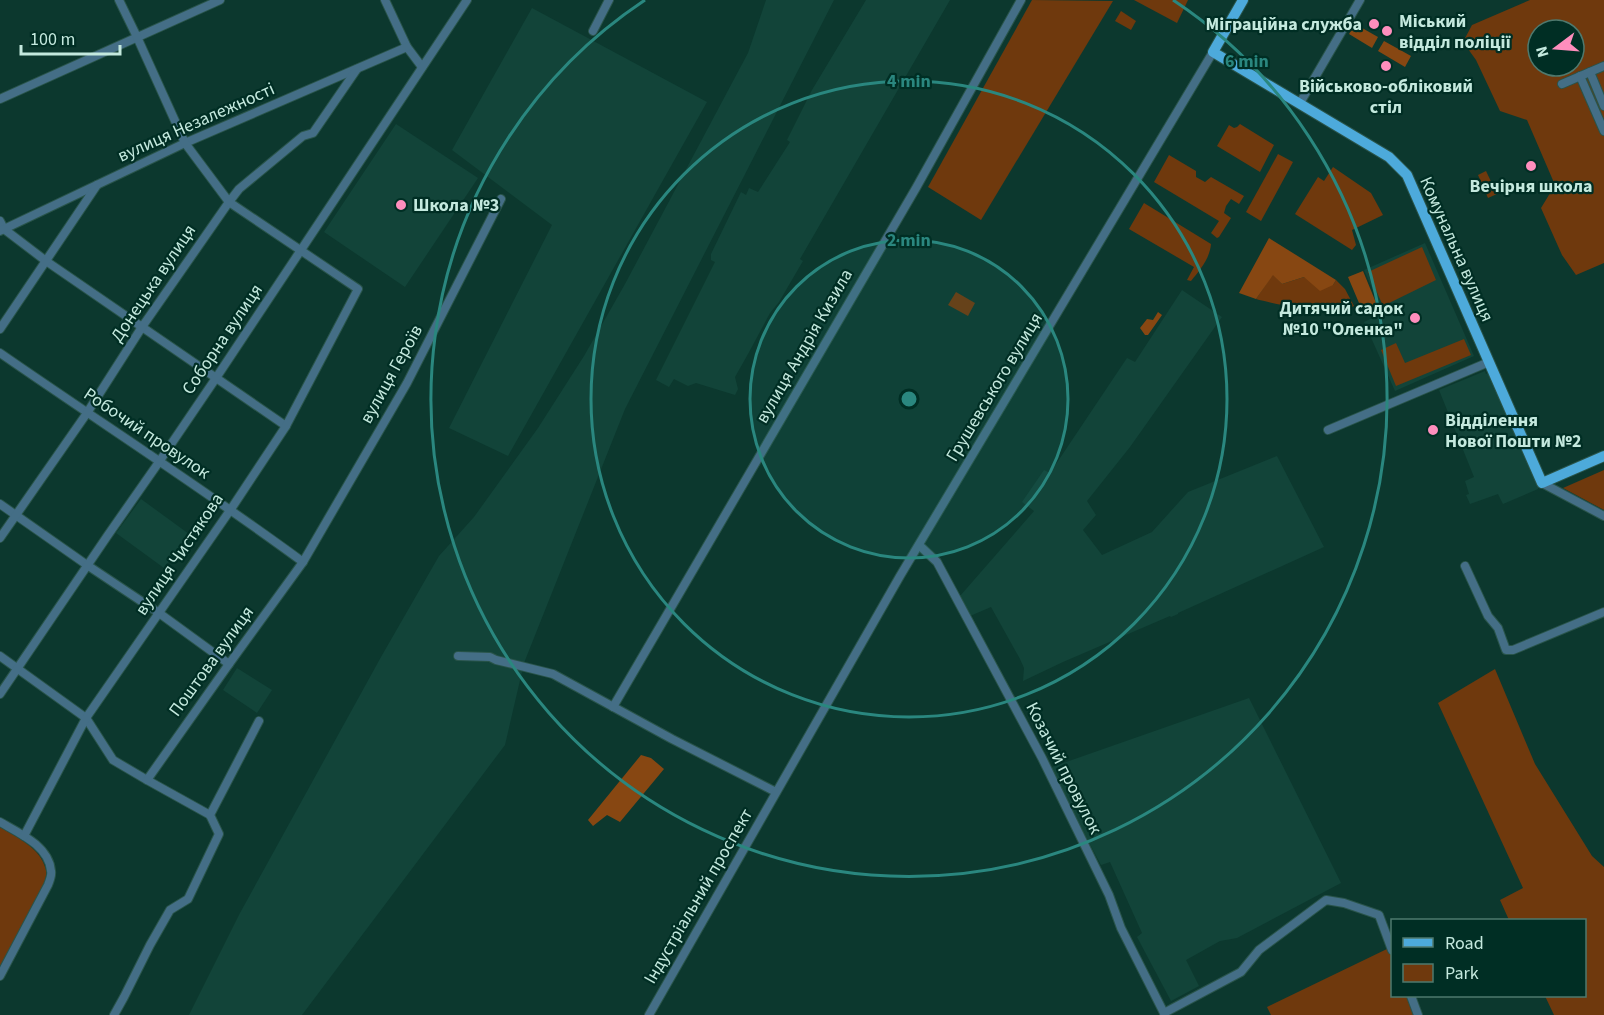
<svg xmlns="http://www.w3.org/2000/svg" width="1604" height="1015" font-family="'Source Sans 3',sans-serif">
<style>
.built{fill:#124439}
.green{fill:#6f390d;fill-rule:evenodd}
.forest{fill:#874712}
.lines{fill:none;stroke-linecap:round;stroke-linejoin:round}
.minor-casing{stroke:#29544a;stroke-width:10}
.major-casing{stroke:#29544a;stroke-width:12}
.minor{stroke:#446e86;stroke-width:8}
.major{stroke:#4daadb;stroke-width:10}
.ring{fill:none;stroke:#2a877f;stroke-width:3}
.poi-dot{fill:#fe8ebd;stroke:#002e24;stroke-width:2}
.labels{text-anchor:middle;stroke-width:4.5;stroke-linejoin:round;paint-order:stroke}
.poi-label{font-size:18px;font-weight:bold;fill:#c4e9de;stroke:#002e24;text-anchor:start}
.street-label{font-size:18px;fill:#c4e9de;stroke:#002e24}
.centre{fill:#2a877f;stroke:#002e24;stroke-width:3}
.ring-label{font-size:18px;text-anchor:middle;font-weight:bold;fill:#2a877f;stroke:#002e24;stroke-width:4.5;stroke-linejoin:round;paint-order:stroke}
</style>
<rect width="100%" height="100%" fill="#0c382e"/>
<g class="built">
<path d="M766,0H834L625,409L524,663L505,745L302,1015H189L240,913L381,657L439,556L474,517L538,428L584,356L625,284L748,53Z"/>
<path d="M866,0H950L800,259L803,261L779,302L770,313L748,354L735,377L738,389L735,395L696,383L688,386L674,379L669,387L656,380L715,262L711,260V254L741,192L746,195L749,188L758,192L790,142L787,140L812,90Z"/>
<path d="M532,8L707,102L508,456L449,428L552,225L452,150Z"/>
<path d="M396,124L478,178L405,287L324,232Z"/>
<path d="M1425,243L1474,356L1395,391L1364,322L1383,313L1364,270Z"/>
<path d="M1182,290L1222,317L1130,447L1087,501L1096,515L1083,530L1102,555L1152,532L1188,492L1277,456L1324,547L1178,613V614L1171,617L1170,616L1063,662L1023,681L1024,668L1020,659L991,607L970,616L960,596L1034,511L1022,502L1044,470L1050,473L1127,358L1135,362Z"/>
<path d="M1485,371L1486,374L1491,372L1538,482V489L1503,504L1498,494L1470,504L1466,495L1469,494L1465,481L1474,477L1439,390Z"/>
<path d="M141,499L189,534L164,568L116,533Z"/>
<path d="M237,668L272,690L257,713L223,690Z"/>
<path d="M1249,698L1341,883L1237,938L1220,941L1186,960L1199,986L1171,1001L1137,937L1142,933L1110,862L1101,865L1049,768Z"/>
</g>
<g class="green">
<path d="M1032,0L1113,1L981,220L928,187Z"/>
<path d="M1134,0H1188L1177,23Z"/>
<path d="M1530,0H1604V263L1576,275L1562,255L1541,208L1555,185L1527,120L1500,111L1476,60L1463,42L1472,25ZM1538,30H1574V66H1538Z"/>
<path d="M1121,11L1136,21L1131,30L1115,21Z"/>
<path d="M1240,124L1274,145L1260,172L1217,146L1229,125L1234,128L1237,127Z"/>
<path d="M1278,154L1293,162L1261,221L1246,212Z"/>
<path d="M1169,155L1196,171V177L1205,182L1211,177L1244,196L1239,204L1231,199L1226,206L1224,213L1231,218L1219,237L1217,238L1211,233L1219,221L1154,182Z"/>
<path d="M1333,167L1371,193L1383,215L1352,230L1356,245L1352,250L1295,214L1318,177L1324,181Z"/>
<path d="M1486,171L1497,194L1488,198L1478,175Z"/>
<path d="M1144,203L1211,244C1210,258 1200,270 1191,281L1187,280L1194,267L1129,229Z"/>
<path d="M1422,247L1436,280L1383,306L1368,272Z"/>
<path d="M1273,274L1282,284L1304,277L1333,285L1336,280L1345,289L1354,306C1336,316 1277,305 1256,299Z"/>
<path d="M956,292L975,303L968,316L948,305Z"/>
<path d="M1464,339L1471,355L1396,386L1381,350L1396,343L1405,363Z"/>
<path d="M1604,470V510L1563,488Z"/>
<path d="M1495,669L1535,764L1592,856L1604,867V1015H1554L1545,996H1584V920H1509L1500,900L1523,888L1438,703Z"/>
<path d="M0,827C18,838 41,848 46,870C47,875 45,880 44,885L0,968Z"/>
<path d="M1389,948L1392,957V996H1408L1415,1015H1271L1267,1007Z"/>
</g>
<g class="forest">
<path d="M1355,24L1378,37L1372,48L1349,34Z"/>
<path d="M1384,41L1411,56L1405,67L1378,51Z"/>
<path d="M1269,238L1336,280L1333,285L1320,291L1304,277L1282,284L1273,275L1256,299L1239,293Z"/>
<path d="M1363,271L1379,310L1372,313L1369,307L1362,310L1348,277Z"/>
<path d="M1158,312L1162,315L1148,335H1145L1140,328L1147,319L1153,320Z"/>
<path d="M641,755L651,758L664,769L620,822L607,815L593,826L588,820Z"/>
</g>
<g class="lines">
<g class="minor-casing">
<g id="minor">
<path d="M385,0L407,47L422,67"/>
<path d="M593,31L609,0"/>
<path d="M1590,72L1604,106"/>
<path d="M1580,76L1604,131"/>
<path d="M1562,84L1604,66"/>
<path d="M0,99L220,0"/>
<path d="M1300,103L1360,0"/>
<path d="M0,221L4,229L46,261L286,426"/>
<path d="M0,231L185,143L407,47"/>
<path d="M0,329L97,185"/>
<path d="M0,353C101,423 204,489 303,562"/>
<path d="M1328,430L1489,362"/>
<path d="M1542,483L1604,516"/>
<path d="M0,504L87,565L159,613L229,664"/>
<path d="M0,538L87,413L142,327L229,202L239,189L303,136L313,133L357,69"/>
<path d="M919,545L937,562L1042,758L1109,895L1121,928L1165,1015"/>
<path d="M1465,566L1488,616L1498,628L1506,650H1513L1604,612"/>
<path d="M0,656L86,718L113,760L147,780L210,815"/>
<path d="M458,656L490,657L496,660L553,674L672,739L776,792"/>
<path d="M0,694L108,535L159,462L216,378L467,0"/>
<path d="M613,707L916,188L1021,0"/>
<path d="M147,780L229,664L303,562L407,383L501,199"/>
<path d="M0,822C19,833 49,846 51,871C52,875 50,880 48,885L0,976"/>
<path d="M24,836L86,718L231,509L286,426L358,289L229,202L185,143L137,37L119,0"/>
<path d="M1411,996L1418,1015"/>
<path d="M1164,1013L1241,972L1259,950L1326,900L1344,903L1379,915L1392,950"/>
<path d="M114,1015L124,997L150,945L170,910L188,899L219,834L210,815L259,721"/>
<path d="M649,1015L900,576L1213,52"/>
</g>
</g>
<g class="major-casing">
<path id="major" d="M1243,0L1213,52L1389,157L1407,175L1542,483L1604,456"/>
</g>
<use href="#minor" class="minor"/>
<use href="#major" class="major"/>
</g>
<circle cx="909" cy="399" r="159" fill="#2a877f" fill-opacity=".12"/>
<g class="ring">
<circle cx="909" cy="399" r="159"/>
<circle cx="909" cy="399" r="318"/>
<path d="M1173 0A478 478 0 1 1 645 0"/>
</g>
<g class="poi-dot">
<circle cx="1374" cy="24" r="6"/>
<circle cx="1387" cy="31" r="6"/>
<circle cx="1386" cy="66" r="6"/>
<circle cx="1531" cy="166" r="6"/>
<circle cx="401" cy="205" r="6"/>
<circle cx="1415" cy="318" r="6"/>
<circle cx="1433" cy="430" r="6"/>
</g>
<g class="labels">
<g class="poi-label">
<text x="1399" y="27">Міський<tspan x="1399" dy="21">відділ поліції</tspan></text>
<text x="1362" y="30" text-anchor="end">Міграційна служба</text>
<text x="1386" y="92" text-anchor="middle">Військово-обліковий<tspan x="1386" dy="21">стіл</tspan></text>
<text x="1531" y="192" text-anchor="middle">Вечірня школа</text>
<text x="413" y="211">Школа №3</text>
<text x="1403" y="314" text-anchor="end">Дитячий садок<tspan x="1403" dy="21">№10 "Оленка"</tspan></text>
<text x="1445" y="426">Відділення<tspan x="1445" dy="21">Нової Пошти №2</tspan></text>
</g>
<g class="street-label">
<text transform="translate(196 122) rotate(-24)" y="6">вулиця Незалежності</text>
<text transform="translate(1457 249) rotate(66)" y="6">Комунальна вулиця</text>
<text transform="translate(153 283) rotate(-56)" y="6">Донецька вулиця</text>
<text transform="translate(222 339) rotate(-56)" y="6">Соборна вулиця</text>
<text transform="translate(804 346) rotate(-60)" y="6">вулиця Андрія Кизила</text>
<text transform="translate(391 374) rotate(-61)" y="6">вулиця Героїв</text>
<text transform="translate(994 387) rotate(-59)" y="6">Грушевського вулиця</text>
<text transform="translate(147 433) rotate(34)" y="6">Робочий провулок</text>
<text transform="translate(179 554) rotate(-56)" y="6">вулиця Чистякова</text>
<text transform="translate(211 661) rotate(-54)" y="6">Поштова вулиця</text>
<text transform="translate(1064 768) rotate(63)" y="6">Козачий провулок</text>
<text transform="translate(698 896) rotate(-60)" y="6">Індустріальний проспект</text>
</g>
</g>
<circle cx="909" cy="399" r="9" class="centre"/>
<g class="ring-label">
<text x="1247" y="67">6 min</text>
<text x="909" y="87">4 min</text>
<text x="909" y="246">2 min</text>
</g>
<rect x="1391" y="919" width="195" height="78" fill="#002e24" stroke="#4e796e" stroke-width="1.5"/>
<rect x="1403" y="938" width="30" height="9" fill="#4daadb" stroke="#4e796e" stroke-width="1.5"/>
<text x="1445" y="949" font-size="18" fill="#c4e9de">Road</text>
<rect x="1403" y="964" width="30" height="18" fill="#6f390d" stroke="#4e796e" stroke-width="1.5"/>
<text x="1445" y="979" font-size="18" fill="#c4e9de">Park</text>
<g transform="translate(1556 48) rotate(254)"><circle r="28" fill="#002e24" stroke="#4e796e" stroke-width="1.5"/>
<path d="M0-4.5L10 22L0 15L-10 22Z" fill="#fe8ebd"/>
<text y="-9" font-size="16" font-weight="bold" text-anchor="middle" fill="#c4e9de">N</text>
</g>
<path d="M21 45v9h99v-9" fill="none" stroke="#c4e9de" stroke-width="3"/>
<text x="30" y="45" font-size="18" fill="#c4e9de" stroke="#002e24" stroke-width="4.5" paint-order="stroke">100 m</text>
</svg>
